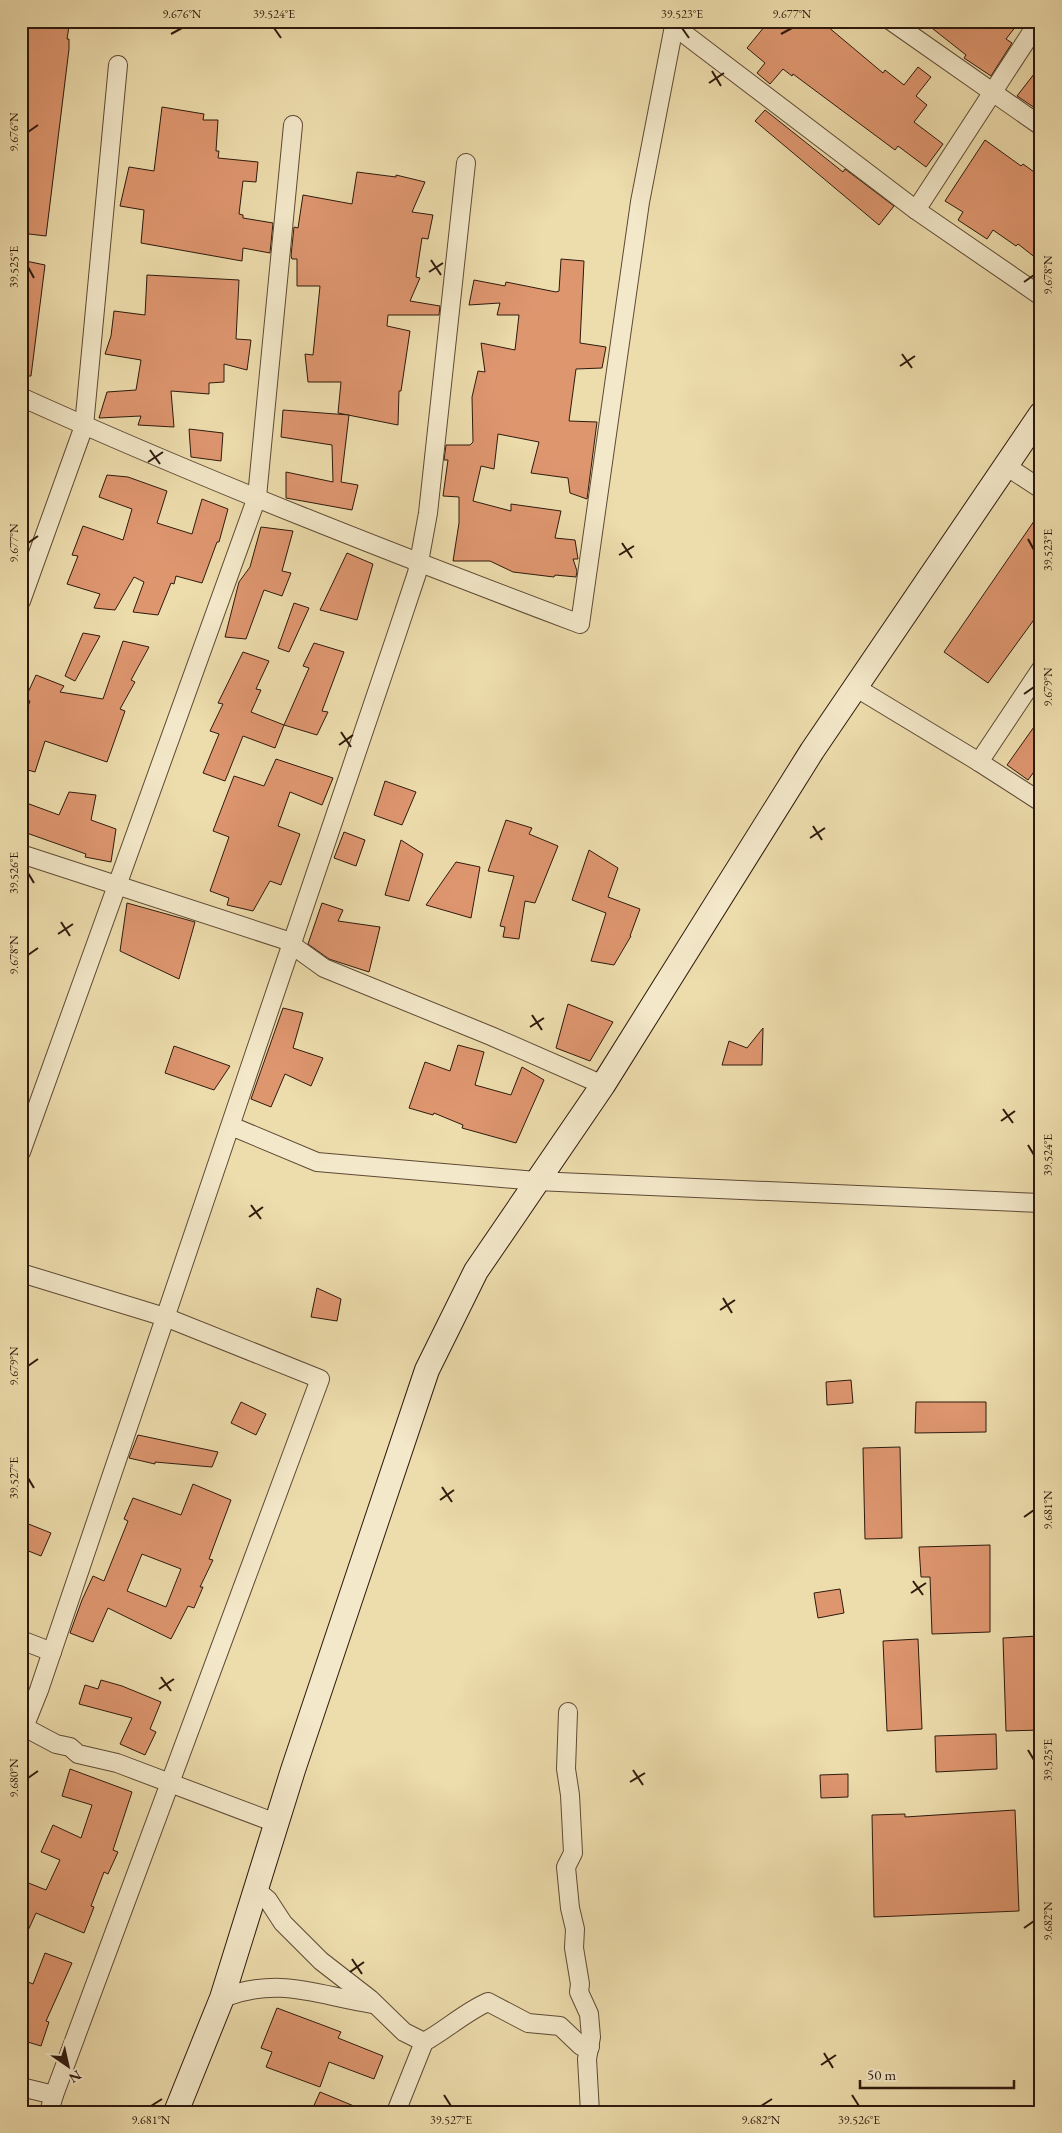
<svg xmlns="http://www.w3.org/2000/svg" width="1062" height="2133" font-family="'EB Garamond',serif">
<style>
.building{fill:#de966f;stroke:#2e1a0d;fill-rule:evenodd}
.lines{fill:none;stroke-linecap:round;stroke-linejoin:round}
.street-casing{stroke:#5e4a35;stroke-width:20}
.secondary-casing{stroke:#2e1a0d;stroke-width:26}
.street{stroke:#f3e8c9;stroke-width:18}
.secondary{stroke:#f3e8c9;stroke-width:24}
.ticks{fill:none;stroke:#2e1a0d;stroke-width:2}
.neatline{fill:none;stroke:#2e1a0d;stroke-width:2}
.ticks-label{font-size:12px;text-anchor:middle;fill:#2e1a0d}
</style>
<rect width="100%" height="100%" fill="#eddcac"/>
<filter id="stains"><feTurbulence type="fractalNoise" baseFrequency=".004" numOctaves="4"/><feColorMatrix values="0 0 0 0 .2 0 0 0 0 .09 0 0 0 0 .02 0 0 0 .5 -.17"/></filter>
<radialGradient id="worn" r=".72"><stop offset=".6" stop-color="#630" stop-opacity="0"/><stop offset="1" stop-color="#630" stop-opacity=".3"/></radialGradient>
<g class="building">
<path d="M24,21H55L69,26L67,39H69V49L46,236L21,233L24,182H21V30Z"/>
<path d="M769,21H821L883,73L885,70L904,85L918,67L931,77L916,96L927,105L914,122L943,144L926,167L898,146L895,150L793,74L792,76L783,69L770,84L757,73L765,63L747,48Z"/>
<path d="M923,21H1020L1006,39L1012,43L991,76L964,58L966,55Z"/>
<path d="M1041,65V100L1035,108L1017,96Z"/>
<path d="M162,107L204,114L203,120H218L216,151H219L218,158L258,162L256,182L243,181L239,214L243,215V218L273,223L270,253L243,248L242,261L141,243L144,210L120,206L129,167L154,171Z"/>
<path d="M765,110L843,172L845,169L894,206L879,225L755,121Z"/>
<path d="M985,140L1021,166L1023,164L1041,177V262L1018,244L1016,246L993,230L987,239L958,220L963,212L945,201Z"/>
<path d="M357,172L396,177V175L425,182L412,212L433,215L428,239L422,238L416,277L420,278L410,301L440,306L439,315H388L387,326L410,331L401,391H399L398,425L338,413L341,382H308L305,354L313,355L320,286H297V259H292L291,256L294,227L298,228L303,195L352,204Z"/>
<path d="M561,259L584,261L580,343L606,347L602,368L576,369L569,421L597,422L587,499L570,493L568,478L531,473L539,442L498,434L494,469L481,466L473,501L511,511V504L561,511L555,538L575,540L578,559H573L577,571L576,577L555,575L554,577L513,572L490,561H453L459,523V497L443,496L448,460H444L446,445H470L473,442L472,397L478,371L485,372L481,343L515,350L519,315H497L500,303L469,305L474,280L505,286L506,282L556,292L559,291Z"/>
<path d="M21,260L45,265L31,376H21Z"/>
<path d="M147,275L239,280L236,339L251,340L247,370L224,364V382L209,383V394L171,391L174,427L138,425L141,416L99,418L107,392L136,390L141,360L105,354L111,336L114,311L145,315Z"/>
<path d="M283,410L349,415L341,482L358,485L352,510L286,498V472L333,482L332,445L281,437Z"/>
<path d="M189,429L223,433L221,461L191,457Z"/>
<path d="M107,475L128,477L167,491L157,523L192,534L202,499L228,509L219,542H217L202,583L176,576L174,584L171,583L158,615L133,612L144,582L134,577L115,610L94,608L100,594L67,584L78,556L72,555L83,526L123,540L132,509L99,497Z"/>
<path d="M1041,511V610L988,683L944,652Z"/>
<path d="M261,527L293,531L282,571L291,573L282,596L264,590L246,639L225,637L239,582L250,567Z"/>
<path d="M347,553L373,564L357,620L320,610Z"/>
<path d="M294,603L309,608L289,652L278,648Z"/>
<path d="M83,633L100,636L75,681L65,676Z"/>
<path d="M123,641L149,647L131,680L135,682L120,709L125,711L107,762L45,741L35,772L21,768V724L30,701L25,699L36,675L64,686L60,692L103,699Z"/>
<path d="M314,643L344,652L322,711L328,712L317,735L284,725L309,668L303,666Z"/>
<path d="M243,652L269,661L256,689L261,690L251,712L284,725L275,748L243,736L225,781L203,773L219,734L210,731L223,704L218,703Z"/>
<path d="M1041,717V762L1028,780L1007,765Z"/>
<path d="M276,759L333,778L322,805L290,792L278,826L300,834L281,885L270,881L253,911L227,905L229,898L210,891L229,837L213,831L234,776L264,786Z"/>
<path d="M385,781L416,792L402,825L374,815Z"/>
<path d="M69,792L96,795L91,820L116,829L111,862L85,857L86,854L21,831V801L59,815Z"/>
<path d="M506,820L532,828L529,834L558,846L535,903L525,901L519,939L503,937L505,927L500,926L514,876L488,871Z"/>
<path d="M344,832L365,840L356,866L334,858Z"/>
<path d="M401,840L423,854L409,901L385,895Z"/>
<path d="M589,850L618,868L608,897L640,909L630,936H631L614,965L591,961L606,913L572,900Z"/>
<path d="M456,862L480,867L471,918L426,905Z"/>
<path d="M127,903L195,922L179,979L120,951Z"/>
<path d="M322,903L343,910L338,921L380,927L369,972L329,959L308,944Z"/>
<path d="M568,1004L613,1022L590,1061L556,1048Z"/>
<path d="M283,1008L303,1013L293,1048L323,1058L311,1086L285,1074L271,1107L251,1099Z"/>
<path d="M763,1028L762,1065H722L729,1041L747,1048Z"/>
<path d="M458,1045L484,1052L475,1085L511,1095L522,1067L544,1080L516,1143L462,1128L463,1125L434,1113L433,1115L409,1108L425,1062L450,1071Z"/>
<path d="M174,1046L230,1066L214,1090L165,1073Z"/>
<path d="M317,1288L341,1299L337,1321L311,1317Z"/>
<path d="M851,1380L853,1403L827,1405L826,1382Z"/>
<path d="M241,1402L266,1414L256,1435L231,1423Z"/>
<path d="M916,1402H986V1432L915,1433Z"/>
<path d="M138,1435L218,1452L212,1467L155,1462V1464L129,1458Z"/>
<path d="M900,1447L902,1538L865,1539L863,1448Z"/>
<path d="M193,1484L231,1500L209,1559L213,1560L200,1587H203L194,1608L188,1606L171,1639L108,1608L93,1642L70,1633L82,1600L93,1576L104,1581L128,1521L124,1519L133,1498L181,1515ZM142,1554L181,1569L166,1607L127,1591Z"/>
<path d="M21,1521L51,1533L41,1556L21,1548Z"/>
<path d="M990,1545V1632L932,1634L930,1577H921L919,1547Z"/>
<path d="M840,1589L844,1613L818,1618L814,1593Z"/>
<path d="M1038,1636L1041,1730L1006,1731L1003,1638Z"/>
<path d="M918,1639L922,1729L887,1731L883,1641Z"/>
<path d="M101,1680L122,1686L161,1702L150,1729L156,1732L145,1755L120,1744L132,1718L79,1704L85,1685L98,1689Z"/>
<path d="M996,1734L997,1769L936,1772L935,1736Z"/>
<path d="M70,1769L132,1792L113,1850L118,1852L108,1874L104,1872L91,1906L94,1907L84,1933L36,1913L21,1946V1880L46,1890L60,1860L41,1852L53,1825L81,1838L92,1805L62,1796Z"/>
<path d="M848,1774V1797L821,1798L820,1775Z"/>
<path d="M1015,1810L1019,1911L874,1917L872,1815L905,1814V1817Z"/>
<path d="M45,1953L72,1963L46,2021L49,2022L41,2046L21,2040V1979L33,1984Z"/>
<path d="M277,2008L341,2032L338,2038L383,2056L374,2079L329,2062L320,2087L266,2067L272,2052L261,2048Z"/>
<path d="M320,2092L366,2111V2112H311Z"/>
</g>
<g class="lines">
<g class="street-casing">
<g id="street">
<path d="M891,21L1041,126"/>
<path d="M674,26L916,210L1041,296"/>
<path d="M916,210L1039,21"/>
<path d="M21,397C204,480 392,553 580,624L640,202L675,21"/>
<path d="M1006,466L1041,489"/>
<path d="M21,601L84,426L118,65"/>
<path d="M855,687L979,762L1041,802"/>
<path d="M979,762L1041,669"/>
<path d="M21,854L285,940L324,968L491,1036L603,1085"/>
<path d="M231,1126L317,1162L536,1181L1041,1203"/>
<path d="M21,1152L257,497L293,125"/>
<path d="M21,1273L165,1317L320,1379L54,2095L21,2087"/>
<path d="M21,1640L52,1652"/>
<path d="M568,1712L566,1769L570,1795L573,1853L566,1867L570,1908L575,1929L574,1948L580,1984L579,1992L589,2014L591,2037L587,2059L590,2112"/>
<path d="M24,1727L56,1744L70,1747L78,1754L117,1763L276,1823"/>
<path d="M21,1735L39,1690C166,1318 293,946 417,573L428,513L466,163"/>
<path d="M256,1890L268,1900L283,1923L321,1961L370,1999L404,2032L424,2042"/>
<path d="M222,1998C280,1976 316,1995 373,2004"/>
<path d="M49,2112L54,2095"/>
<path d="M396,2112L424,2042C446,2030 465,2012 488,2002L528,2023L560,2026L581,2046L590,2047"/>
</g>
</g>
<g class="secondary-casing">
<path id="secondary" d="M176,2112L222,1998L293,1770L427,1370L476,1271L603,1085L812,751L1041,414"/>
</g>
<use href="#street" class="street"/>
<use href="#secondary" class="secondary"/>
</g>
<path class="ticks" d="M274,28L281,38M682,28L689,38M171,34L182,28M781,34L792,28M712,71L721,86M709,83L724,73M28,132L38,125M431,260L441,275M28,267L34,278M429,272L443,263M1024,282L1034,275M902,354L912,368M900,366L915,356M150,450L160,464M148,462L163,452M1028,539L1034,550M28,543L38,536M622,543L632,558M619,555L634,546M1024,694L1034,687M341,732L351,747M339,745L353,735M813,826L822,840M810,838L825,828M28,873L34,883M61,922L70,936M58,934L73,924M28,955L38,948M532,1015L542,1030M530,1027L544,1018M1003,1109L1013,1123M1001,1121L1015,1111M1028,1145L1034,1155M251,1205L261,1219M249,1217L263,1207M723,1298L732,1313M720,1310L735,1300M28,1366L38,1359M28,1478L34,1488M442,1487L452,1502M440,1500L454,1490M1024,1517L1034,1510M913,1581L923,1595M911,1593L926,1583M161,1677L171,1691M159,1689L174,1679M1028,1750L1034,1760M633,1770L643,1785M28,1778L38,1771M630,1782L645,1773M1024,1928L1034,1921M352,1959L362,1974M350,1972L364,1962M824,2053L833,2068M821,2065L836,2055M444,2095L451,2106M852,2095L859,2106M151,2106L162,2099M761,2106L772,2099"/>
<rect width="1062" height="2133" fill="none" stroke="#eddcac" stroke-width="55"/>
<g transform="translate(68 2066) rotate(146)" stroke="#f3e8c9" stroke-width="4" paint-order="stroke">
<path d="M0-4L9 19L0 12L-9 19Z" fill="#2e1a0d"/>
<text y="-8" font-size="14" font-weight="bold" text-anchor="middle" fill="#2e1a0d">N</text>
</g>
<path d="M860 2080v8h154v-8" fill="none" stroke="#2e1a0d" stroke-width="2.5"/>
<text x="867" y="2080" font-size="15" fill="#2e1a0d" stroke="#f3e8c9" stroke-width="4" paint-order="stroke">50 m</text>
<rect x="28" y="28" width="1006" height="2078" class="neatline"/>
<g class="ticks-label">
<text x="182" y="18">9.676°N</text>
<text x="274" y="18">39.524°E</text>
<text x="682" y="18">39.523°E</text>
<text x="792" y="18">9.677°N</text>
<text transform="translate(14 132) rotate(-90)" y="4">9.676°N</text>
<text transform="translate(14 267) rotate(-90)" y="4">39.525°E</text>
<text transform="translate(1048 275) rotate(-90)" y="4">9.678°N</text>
<text transform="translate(14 543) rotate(-90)" y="4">9.677°N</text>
<text transform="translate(1048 550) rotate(-90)" y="4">39.523°E</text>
<text transform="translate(1048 687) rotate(-90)" y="4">9.679°N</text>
<text transform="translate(14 873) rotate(-90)" y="4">39.526°E</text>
<text transform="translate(14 955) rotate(-90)" y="4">9.678°N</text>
<text transform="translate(1048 1155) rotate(-90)" y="4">39.524°E</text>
<text transform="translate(14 1366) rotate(-90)" y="4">9.679°N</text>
<text transform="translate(14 1478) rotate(-90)" y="4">39.527°E</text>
<text transform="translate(1048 1510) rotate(-90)" y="4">9.681°N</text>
<text transform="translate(1048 1760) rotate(-90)" y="4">39.525°E</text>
<text transform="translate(14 1778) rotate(-90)" y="4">9.680°N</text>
<text transform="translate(1048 1921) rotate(-90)" y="4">9.682°N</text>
<text x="151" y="2124">9.681°N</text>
<text x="451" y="2124">39.527°E</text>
<text x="761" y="2124">9.682°N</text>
<text x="859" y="2124">39.526°E</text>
</g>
<rect width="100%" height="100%" filter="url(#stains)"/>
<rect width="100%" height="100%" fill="url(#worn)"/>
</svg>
